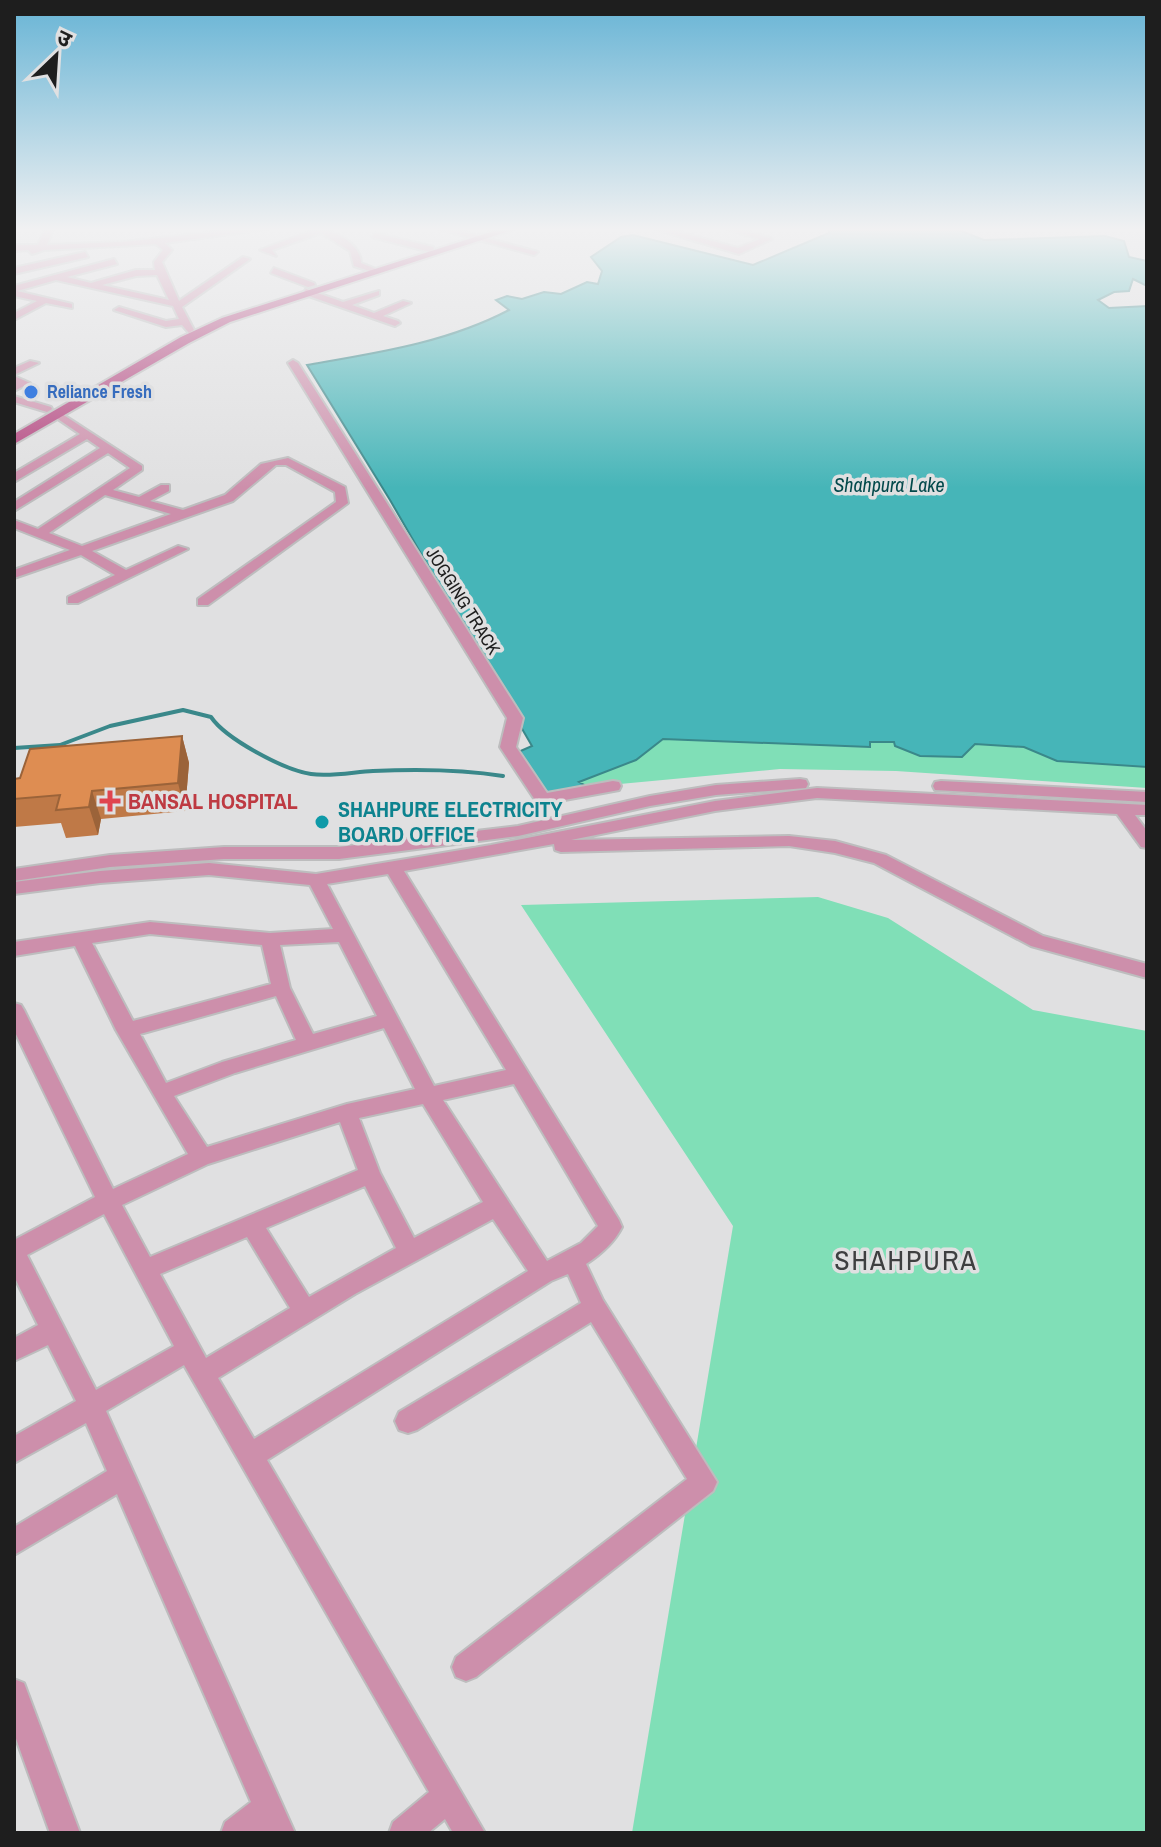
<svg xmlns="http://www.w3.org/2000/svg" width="1161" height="1847" font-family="'Archivo Narrow','Noto Sans Devanagari',sans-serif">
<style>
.green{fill:#80dfb7}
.water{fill:#46b5b8;stroke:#3a888a;stroke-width:2}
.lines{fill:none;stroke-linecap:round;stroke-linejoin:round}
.stream{stroke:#3a888a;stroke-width:4}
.minor-casing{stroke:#bdbdbe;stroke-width:4}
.major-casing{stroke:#bdbdbe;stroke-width:4}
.minor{fill:#cd8fab;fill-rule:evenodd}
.major{fill:#b3447e;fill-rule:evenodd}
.wall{fill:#bf7947}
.shaded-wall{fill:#9b6339}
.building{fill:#de8d52;stroke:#9b6339;stroke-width:2}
.shop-dot{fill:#3f7fe0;stroke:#e0e0e1;stroke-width:3}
.health-dot{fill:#e0444e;stroke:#e0e0e1;stroke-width:3}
.culture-dot{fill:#0f9aa8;stroke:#e0e0e1;stroke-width:3}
.labels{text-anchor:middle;stroke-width:7;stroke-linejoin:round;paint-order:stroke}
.far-shop-label{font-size:18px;font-weight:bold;fill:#366cbe;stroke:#e0e0e1;text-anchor:start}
.far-street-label{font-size:18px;fill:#1e1e1e;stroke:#e0e0e1}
.far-water-label{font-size:20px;font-style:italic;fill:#03494b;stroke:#e0e0e1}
.health-label{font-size:22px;font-weight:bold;fill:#be3a42;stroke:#e0e0e1;text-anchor:start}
.culture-label{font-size:22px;font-weight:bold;fill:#0d838f;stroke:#e0e0e1;text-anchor:start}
.near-neighbourhood-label{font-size:28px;letter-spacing:2px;fill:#3e3f40;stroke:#e0e0e1}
</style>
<rect width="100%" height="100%" fill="#e0e0e1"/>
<g class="green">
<path d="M662,739L870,747L869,741L895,742L920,756L961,757L975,744L1024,747L1057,761L1145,766L1147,788L896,771L780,769L588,787L579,782L635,760Z"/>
<path d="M818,897L888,918L1033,1010L1147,1031V1833H632L733,1226L521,905Z"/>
</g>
<path class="water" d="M829,229H956L984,240L1105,236L1124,241L1129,257L1147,261V286L1133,279L1129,291L1114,292L1098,300L1109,308L1147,306V767L1057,761L1024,747L975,744L962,757L920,756L895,746L894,742H870V747L663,739L636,760L579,782L588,787L546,795L516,753L532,746L390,500L307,365C376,353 446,343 509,310L496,300L507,296L522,299L544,292L561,294L587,282L598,284L602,271L591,257L621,237L633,235L753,265L829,233Z"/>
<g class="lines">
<path class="stream" d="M14,748L60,745L110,726L183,710L211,717C226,739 284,770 311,774C330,777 354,772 373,771C417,769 459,769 503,776"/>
<g class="minor-casing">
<g id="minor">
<path d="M45,229H53L47,245L123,242L241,229H267L165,243L172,250L162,262L179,301L243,257L250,259L182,307L194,330L189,333L182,325L166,327L114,310L119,307L166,321L179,319L173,306L56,280L17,291L72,304V308L46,303L14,320V313L37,301L14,296V286L114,259L117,264L67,277L91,283L136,270H155L154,262L163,250L156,244L44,250L32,254L28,250L14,251V245H38ZM157,275L169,300L102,285L136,276Z"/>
<path d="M316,229C333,229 361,244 361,263L376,269V273L354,266L350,251L321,233L272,250L276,256L260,250Z"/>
<path d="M439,229H453L538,252L534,255Z"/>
<path d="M655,229H668L738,248L760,239L726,229H740L772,239L739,254Z"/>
<path d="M375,233L433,247L434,249L430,252L372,237Z"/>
<path d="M85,252L88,257L14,274V268Z"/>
<path d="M274,268L314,283L315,285L308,287L271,273Z"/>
<path d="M306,289L343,302L379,291V295L352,305L374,313L403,301L411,303L383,316L398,321L400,323L395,326L303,294Z"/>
<path d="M293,360L298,363L523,718L516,747L547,793L613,781L619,782L621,786L619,790L543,804L537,803L500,747L507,718L288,363Z"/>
<path d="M30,361L39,363L14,375V368Z"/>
<path d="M14,376L30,383L14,391Z"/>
<path d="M14,396L51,407L52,409L47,412L14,402Z"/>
<path d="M59,412L142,466V470L113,490L139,497L161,485H169V491L150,501L183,510L225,495L261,464L288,458L345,487L348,503L208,605H198V599L336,502L335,492L286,465H276L233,501L92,551L126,570L178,546L188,549L78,603H68V597L115,575L81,555L14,578V570L70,550L14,528V520L38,529L130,468L108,453L14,511V502L100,448L87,439L14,482V473L80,434L55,417L54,415ZM105,495L171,514L82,546L49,533Z"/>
<path d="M800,779L806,780L808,784L806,788L716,795L650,806L518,836L339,859H224L110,867L14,881V869L110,855L224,847H339L518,826L650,796L716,785Z"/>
<path d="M941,781L1147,792V802L935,790L933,786L935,782Z"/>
<path d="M817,788L1147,805V815H1135L1147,831V848L1141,847L1117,814L817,798L715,811L571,840L789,836L835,841L886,855L1043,936L1147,964V978L1031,946L874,863L835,853L789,846L561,852L555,850L554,844L404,871L619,1220L622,1227C614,1243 601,1254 586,1264L603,1300L717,1482L713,1491L476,1677L466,1681L456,1677L452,1667L456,1657L687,1479L591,1322L417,1430L408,1433L399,1430L395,1421L399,1412L581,1303L568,1274L551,1281L267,1460L485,1833H453L445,1819L428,1833H389L393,1822L429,1792L184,1365L106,1411L295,1833H264L263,1831L260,1833H221L225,1822L251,1802L117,1494L14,1555V1527L107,1471L86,1423L14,1463V1436L76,1401L48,1345L14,1361V1338L38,1325L14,1276V1240L95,1197L14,1030V1003L21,1005L24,1010L113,1189L188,1154L116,1030L75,946L14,956V942L150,922L270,933L333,929L310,885L209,875L100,883L14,894V882L100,871L209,863L316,874L491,845L715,801ZM388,874L506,1070L434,1086L327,884ZM150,934L262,945L271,984L133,1021L92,943ZM339,942L377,1016L313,1034L290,988L280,945ZM276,996L296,1040L222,1062L166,1083L140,1034ZM384,1028L415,1089L347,1104L207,1147L174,1096L235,1073ZM514,1084L598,1226L581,1243L547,1261L443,1100ZM423,1104L483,1202L414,1238L380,1173L359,1118ZM340,1122L358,1170L150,1257L122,1205L208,1164ZM365,1186L396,1248L309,1297L266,1228ZM104,1214L174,1346L96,1390L27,1255ZM493,1219L528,1271L254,1439L218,1378L355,1294ZM247,1237L290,1308L206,1358L160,1274Z"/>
<path d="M14,1679L24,1683L80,1833H50L14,1733Z"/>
</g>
</g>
<g class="major-casing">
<path id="major" d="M500,229H515L230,322L189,343L14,444V434L181,337L222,318Z"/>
</g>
<use href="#minor" class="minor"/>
<use href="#major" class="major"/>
</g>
<path class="wall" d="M182,736L189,763L185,811L101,819L98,835L66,838L61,823L14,827V779Z"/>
<g class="shaded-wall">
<path d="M182,736L189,763L185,811L178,783Z"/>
<path d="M92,791L101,819L98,835L89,807Z"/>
</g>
<path class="building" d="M182,736L178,783L92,791L89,807L56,810L60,795L14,799V779L20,778L30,749Z"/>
<linearGradient id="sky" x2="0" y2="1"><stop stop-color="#67b4d5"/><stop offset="0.47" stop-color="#f1f1f2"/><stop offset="1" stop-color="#f1f1f2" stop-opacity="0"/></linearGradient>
<rect width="1161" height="488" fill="url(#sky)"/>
<circle class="shop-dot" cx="31" cy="392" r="8"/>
<path class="health-dot" d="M106 789h8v8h8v8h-8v8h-8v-8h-8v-8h8z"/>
<circle class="culture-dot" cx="322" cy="822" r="8"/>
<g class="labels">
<g class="far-shop-label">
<text x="47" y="398">Reliance Fresh</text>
</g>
<g class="far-street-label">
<text transform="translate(463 601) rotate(58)" y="6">JOGGING TRACK</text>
</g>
<g class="far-water-label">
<text x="889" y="492">Shahpura Lake</text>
</g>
<g class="health-label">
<text x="128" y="809">BANSAL HOSPITAL</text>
</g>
<g class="culture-label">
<text x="338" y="817">SHAHPURE ELECTRICITY<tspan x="338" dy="25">BOARD OFFICE</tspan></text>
</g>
<g class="near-neighbourhood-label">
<text x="906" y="1270">SHAHPURA</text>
</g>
</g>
<rect width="1161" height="1847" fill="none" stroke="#1e1e1e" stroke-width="32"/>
<g transform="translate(56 56) rotate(25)" stroke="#e0e0e1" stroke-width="6" paint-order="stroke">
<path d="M0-6L14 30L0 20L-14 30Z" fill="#1e1e1e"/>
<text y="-12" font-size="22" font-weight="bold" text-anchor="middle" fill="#1e1e1e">उ</text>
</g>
</svg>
